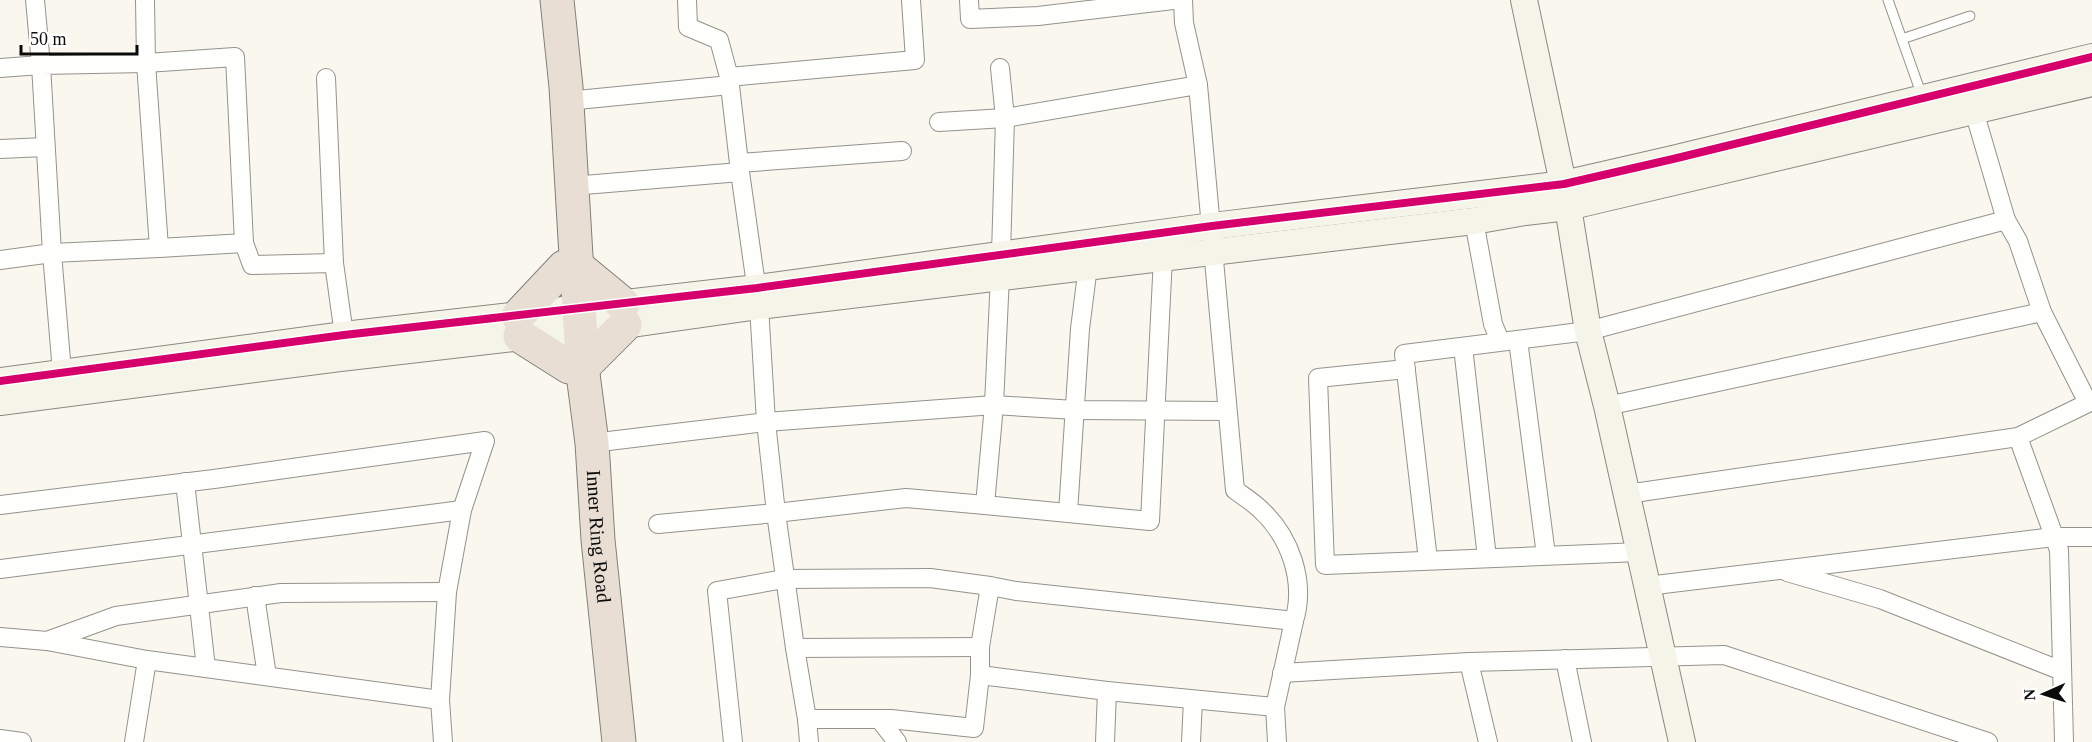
<svg xmlns="http://www.w3.org/2000/svg" width="2092" height="742" font-family="'Times New Roman',serif">
<style>
.lines{fill:none;stroke-linecap:round;stroke-linejoin:round}
.lane-casing{stroke:#93928d;stroke-width:11}
.street-casing{stroke:#93928d;stroke-width:20}
.secondary-casing{stroke:#898884;stroke-width:28}
.highway-casing{stroke:#807f7a;stroke-width:35}
.lane{stroke:#fefefc;stroke-width:9}
.street{stroke:#fefefc;stroke-width:18}
.secondary{stroke:#f4f4e8;stroke-width:26}
.highway{stroke:#e9ded3;stroke-width:33}
.cycleway-casing{stroke:#fff;stroke-width:11}
.cycleway{stroke:#d6006c;stroke-width:8}
.labels{text-anchor:middle;stroke-width:6;stroke-linejoin:round;paint-order:stroke}
.street-label{font-size:20px;fill:#0b0b0b;stroke:#fff}
</style>
<rect width="100%" height="100%" fill="#faf8ee"/>
<g class="lines">
<g class="lane-casing">
<g id="lane">
<path d="M1888,0L1922,96"/>
<path d="M1902,39L1970,16"/>
</g>
</g>
<g class="street-casing">
<g id="street">
<path d="M687,0L688,27L719,40L729,77"/>
<path d="M969,0L970,19L1038,16L1173,0"/>
<path d="M1183,0L1184,23L1198,85"/>
<path d="M0,68L41,65L35,0"/>
<path d="M326,78L334,263L344,335"/>
<path d="M567,101L730,85"/>
<path d="M1974,111L2006,220"/>
<path d="M0,149L45,147"/>
<path d="M739,163L902,151"/>
<path d="M572,186L740,172"/>
<path d="M1474,221L1493,324L1500,341L1497,342"/>
<path d="M244,243L252,265L334,263"/>
<path d="M0,260L52,253L41,65L146,63L235,57L244,243L159,248"/>
<path d="M1518,340L1546,555"/>
<path d="M1463,347L1487,558"/>
<path d="M1406,369L1318,378L1325,565L1640,552"/>
<path d="M63,384L52,253L159,248L146,63L145,0"/>
<path d="M1607,406L2042,312L2088,403L2018,437L2059,550L2064,742"/>
<path d="M592,443L766,422L994,405L1075,410L1226,411"/>
<path d="M185,482L206,668"/>
<path d="M1627,494L2018,437"/>
<path d="M0,505L214,479L485,441L462,510L447,592L440,700"/>
<path d="M985,505L1150,521L1163,257"/>
<path d="M1068,513L1080,329L1088,266"/>
<path d="M658,524L776,513L906,498L985,505L994,405L1001,254L1005,118L1000,68"/>
<path d="M1428,560L1404,354L1588,331L2006,220L2018,241L2042,312"/>
<path d="M0,569L462,510"/>
<path d="M1787,572L1880,599L2062,671"/>
<path d="M1647,586L2054,537H2092"/>
<path d="M255,596L267,676"/>
<path d="M0,637L47,641L147,660L134,742"/>
<path d="M47,641L116,616L281,593L447,592"/>
<path d="M795,648L980,647"/>
<path d="M1565,659L1582,742"/>
<path d="M147,660L440,700L443,742"/>
<path d="M1469,662L1724,655L1988,742"/>
<path d="M1282,673L1469,662L1488,742"/>
<path d="M980,675L1107,691"/>
<path d="M807,719H891L974,728L980,675V647L990,586L1016,591L1294,621C1306,581 1290,537 1261,510C1253,502 1243,496 1235,490L1198,85L1005,118L939,122"/>
<path d="M880,720L897,742"/>
<path d="M0,739L22,742"/>
<path d="M733,742L717,591L784,579L930,578L990,586"/>
<path d="M809,742L807,719L795,648L776,513L766,422L759,306L740,172L729,77L915,60L911,0"/>
<path d="M1105,742L1107,691L1275,707"/>
<path d="M1191,742L1193,700"/>
<path d="M1277,742L1275,707L1294,621"/>
</g>
</g>
<g class="secondary-casing">
<g id="secondary">
<path d="M1524,0L1568,207L1588,331L1607,406L1682,742"/>
<path d="M0,381L344,335L757,288L1212,226L1564,184L1673,159L2092,57"/>
<path d="M0,402L340,358L625,325L759,306L1474,221L1525,212L1568,207L2092,83"/>
</g>
</g>
<g class="highway-casing">
<g id="highway">
<path id="s1" d="M557,0L566,87L583,374L592,443L598,540L619,742"/>
<path d="M577,266L623,304"/>
<path d="M518,316L564,267"/>
<path d="M520,336L569,367"/>
<path d="M583,367L625,325"/>
</g>
</g>
<use href="#lane" class="lane"/>
<use href="#street" class="street"/>
<use href="#secondary" class="secondary"/>
<use href="#highway" class="highway"/>
<g class="cycleway-casing">
<path id="cycleway" d="M0,381L344,335L757,288L1212,226L1564,184L1673,159L2092,57"/>
</g>
<use href="#cycleway" class="cycleway"/>
</g>
<g class="labels">
<g class="street-label">
<text dy="7" stroke="none"><textPath href="#s1" startOffset="538">Inner Ring Road</textPath></text>
</g>
</g>
<g transform="translate(2044 694) rotate(267)" stroke="#ffffff" stroke-width="4.5" paint-order="stroke">
<path d="M0-4.5L10 22L0 15L-10 22Z" fill="#0b0b0b"/>
<text y="-9" font-size="16" font-weight="bold" text-anchor="middle" fill="#0b0b0b">N</text>
</g>
<path d="M21 45v9h116v-9" fill="none" stroke="#0b0b0b" stroke-width="3"/>
<text x="30" y="45" font-size="18" fill="#0b0b0b" stroke="#ffffff" stroke-width="4.5" paint-order="stroke">50 m</text>
</svg>
